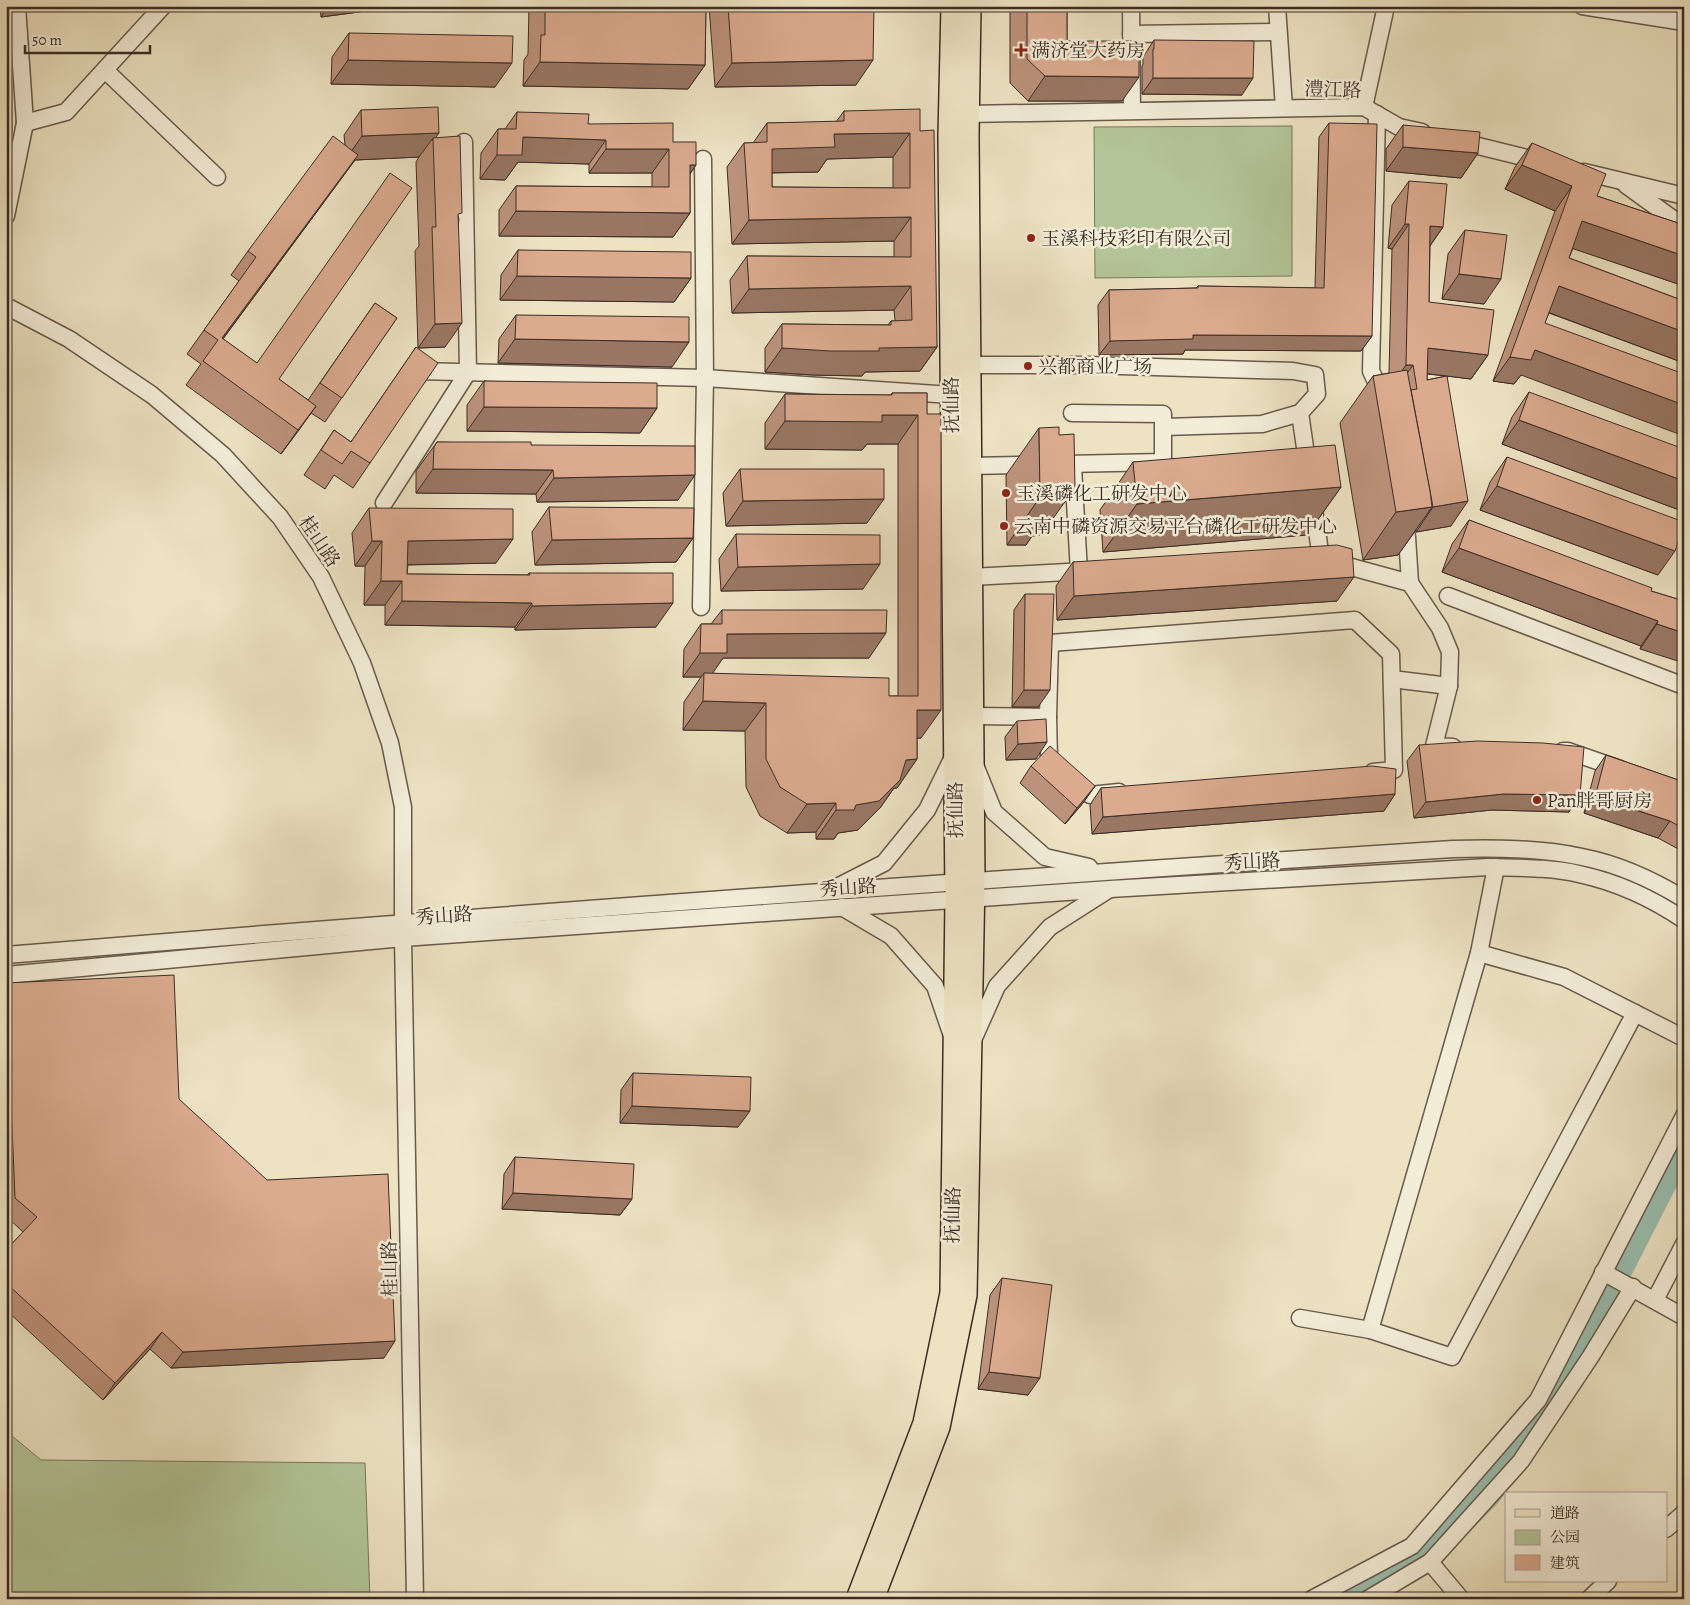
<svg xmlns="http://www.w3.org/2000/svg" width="1690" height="1605" font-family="Alegreya,'Noto Serif SC',serif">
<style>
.green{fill:#b3c598;stroke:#78785f}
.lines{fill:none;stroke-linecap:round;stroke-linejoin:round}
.river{stroke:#9abeaf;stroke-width:30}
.minor-casing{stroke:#685a4d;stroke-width:19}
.major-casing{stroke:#3c2c26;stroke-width:24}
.minor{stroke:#f3edd8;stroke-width:16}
.major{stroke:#ede3c3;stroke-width:21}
.wall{fill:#bc927b;stroke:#3c2c26;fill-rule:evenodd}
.shaded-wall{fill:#997764;stroke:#3c2c26}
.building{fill:#dbaa8f;stroke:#3c2c26;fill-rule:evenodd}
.poi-dot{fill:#8f2418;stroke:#f3edd8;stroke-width:2}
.labels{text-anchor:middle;stroke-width:5;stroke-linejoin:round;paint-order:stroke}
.poi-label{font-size:19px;fill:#3c2c26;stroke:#f3edd8;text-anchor:start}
.street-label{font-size:19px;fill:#3c2c26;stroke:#f3edd8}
</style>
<rect width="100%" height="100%" fill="#ede3c3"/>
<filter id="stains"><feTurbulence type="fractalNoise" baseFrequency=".004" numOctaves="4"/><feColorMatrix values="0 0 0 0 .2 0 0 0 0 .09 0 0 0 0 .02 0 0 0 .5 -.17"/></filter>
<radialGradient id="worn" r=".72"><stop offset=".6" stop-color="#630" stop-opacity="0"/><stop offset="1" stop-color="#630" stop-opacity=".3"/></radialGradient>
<g class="green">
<path d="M1292,126V276L1095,278L1094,127Z"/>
<path d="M6,1431L41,1460L365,1463L370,1599H6Z"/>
</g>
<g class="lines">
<path class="river" d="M1349,1599L1417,1563L1486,1494L1542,1418L1684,1139"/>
<g class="minor-casing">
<g id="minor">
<path d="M1131,6L1132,110"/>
<path d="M1277,6L1284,108"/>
<path d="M1582,6L1684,22"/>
<path d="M1131,34L1277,32"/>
<path d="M105,70L217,177"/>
<path d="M1364,107L1386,6"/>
<path d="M968,114L1364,107L1399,127L1422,132"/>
<path d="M1377,114L1371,371L1378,386L1380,396"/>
<path d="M25,123L66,112L163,6"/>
<path d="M1458,141L1543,162"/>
<path d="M1584,172L1684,196"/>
<path d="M1626,185L1684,227"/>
<path d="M6,216L25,123L17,6"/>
<path d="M6,306L69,339L152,395L223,455L280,517L321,577L362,663L390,743L403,807V922"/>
<path d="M969,365H1087L1293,371L1315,375L1317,394L1300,413L1262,424L1164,427"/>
<path d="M418,371L705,378L951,395"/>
<path d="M1300,413L1308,468"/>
<path d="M970,466L1163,462V414L1072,413"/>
<path d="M1073,467L1079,572"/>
<path d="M1313,502L1321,559"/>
<path d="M384,503L468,372L464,142"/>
<path d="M1404,521L1407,537L1410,583"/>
<path d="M1333,562L1410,583L1440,628L1450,652L1449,686L1434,746L1453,747"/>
<path d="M971,577L1086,571"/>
<path d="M1448,596L1684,686"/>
<path d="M701,607L705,378L703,159"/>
<path d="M1392,679L1449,686"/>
<path d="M973,716L1048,717L1050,643L1355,620L1391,654L1394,770L1373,772"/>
<path d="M1048,717L1049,759L1090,795L1119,792"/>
<path d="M1563,751H1568L1620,769"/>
<path d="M975,765L994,812L1045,857L1089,867"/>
<path d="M837,887L884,863L927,810L954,755"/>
<path d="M842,907L891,936L935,986L951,1033"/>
<path d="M403,938L415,1599"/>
<path d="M1479,953L1564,977L1680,1036"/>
<path d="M6,955C488,915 970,880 1453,849C1495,848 1540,848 1582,857C1618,864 1653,880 1684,899"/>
<path d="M6,975L403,938L1110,889L1488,867C1519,868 1549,867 1579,874C1616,882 1653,899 1684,920"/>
<path d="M973,1040L997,986L1050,927L1108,890"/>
<path d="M1603,1272L1684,1317"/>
<path d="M1655,1300L1684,1244"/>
<path d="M1300,1318L1370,1330L1452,1357L1635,1013"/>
<path d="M1370,1330L1479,953L1496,867"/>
<path d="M1666,1529L1684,1513"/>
<path d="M1430,1562L1461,1599"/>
<path d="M1312,1599L1412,1546L1538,1400L1684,1116"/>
<path d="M1368,1599L1430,1562L1521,1461L1591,1356L1633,1287"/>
<path d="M1589,1599L1608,1581"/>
</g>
</g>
<g class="major-casing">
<g id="major">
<path d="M857,1599L924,1423L951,1293L956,899L949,135L952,6"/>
<path d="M873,1599L939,1427L966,1295L974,880L968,135L970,6"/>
</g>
</g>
<use href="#minor" class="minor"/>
<use href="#major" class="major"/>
</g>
<g class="wall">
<path d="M320,6H404L321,17Z"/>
<path d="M529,6H706L705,65L688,89L523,86L524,60L528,54Z"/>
<path d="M709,6H874L856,85L715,87Z"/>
<path d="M1010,6H1067V41L1122,101H1028L1010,83Z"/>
<path d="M349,33L495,87L331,84L332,57Z"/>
<path d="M1154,40L1242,95L1142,94V66L1143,64V57Z"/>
<path d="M361,110L435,138L459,219L445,347L418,348L415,251L419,246L416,162L419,157L355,160L223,339L308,400L375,303L397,318L325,422L311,413L281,454L186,385L201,364L187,354L239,281L231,275L248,251L345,145L344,135Z"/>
<path d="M844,111L920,131L937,347L920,371L865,372L862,376L813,375L765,372V348L782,324L888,325L891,321H895L894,310L732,313L730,280L747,256L894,257V241L732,244L727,167L744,143H753L767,123L836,122ZM893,157V188L772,187V173L818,172L827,159Z"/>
<path d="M517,112L588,124L673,142L696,165L690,174V213L673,237L499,236V210L516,186L652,187V173H589V164L518,162L505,180L480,179L481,153L498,129H505Z"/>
<path d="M1329,123L1372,336L1361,351L1185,350L1183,354L1099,355L1098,305L1109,290L1196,288L1198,286L1315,288L1319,137Z"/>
<path d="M1403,125L1478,153L1461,178L1386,171V149Z"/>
<path d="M1532,143L1597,196L1684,225V286L1573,248L1569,258L1684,301V363L1549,313L1521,375L1514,384L1493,381L1555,211L1505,189L1515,167Z"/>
<path d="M1409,181L1443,227L1430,246L1429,302L1488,355L1471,379L1447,376L1451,526L1416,532V530L1398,555L1363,560L1340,423L1373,376L1389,373L1392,249L1388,248L1392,205ZM1427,374L1446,376L1427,380Z"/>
<path d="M1465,230L1484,304L1442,299L1448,254Z"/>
<path d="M518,250L691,278L674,302L500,300L501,275Z"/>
<path d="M516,315L672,367L498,363L499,339Z"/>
<path d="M416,347L370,463L353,488L334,475L325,489L304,475L334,430L351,442Z"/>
<path d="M484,381L657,408L640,433L467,431V405Z"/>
<path d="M1529,392L1682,511L1502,444L1512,417Z"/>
<path d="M892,393H927L921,738H917V759L897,788H894L880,808L858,830L838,833L834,839H816V832L787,833L760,816L746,787L745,731L683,730L684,702L701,677H683L684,649L701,624H711L722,610L869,658H723L712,673L889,696H898V444H867L862,450L765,449V423L785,394L891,395Z"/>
<path d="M1039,428L1041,535L1032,536L1026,545H1007L1006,475Z"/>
<path d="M437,442L531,445L678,500L537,502L536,494L416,493V471Z"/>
<path d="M1507,457L1658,575L1480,510L1490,482Z"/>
<path d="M1133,462L1341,487L1307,535L1103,552L1100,510Z"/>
<path d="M740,469L867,523L726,526L723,493Z"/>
<path d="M549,507L693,538L676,562L535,565L532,532Z"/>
<path d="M369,508L496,563L408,565L407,574L527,575L529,573L656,627L515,630V627L385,625V605H364L365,566H355L352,533Z"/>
<path d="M1469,520L1651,591L1684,601L1640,649L1641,646L1442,572L1452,544Z"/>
<path d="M736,534L863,589L721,591L719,559Z"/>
<path d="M1073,562L1337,601L1057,620L1056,586Z"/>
<path d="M1025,594L1038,707H1012L1014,610Z"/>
<path d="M1017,721L1036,759L1006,760L1005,737Z"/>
<path d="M1419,745L1569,812L1492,810L1414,818L1407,761Z"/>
<path d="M1606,755L1684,782V852L1658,838L1584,813L1595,771Z"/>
<path d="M1031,766L1095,786L1083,803L1065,824L1020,783Z"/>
<path d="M1101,788L1395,794L1384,811L1092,834L1090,805Z"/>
<path d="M6,983L179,1099L384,1358L171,1368L150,1349L103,1400L6,1310V1250L23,1232L6,1216Z"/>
<path d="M633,1073L738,1127L620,1123L621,1090Z"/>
<path d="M515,1157L632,1199L620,1215L502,1209L504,1174Z"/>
<path d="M1002,1278L1028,1395L978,1389L990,1295Z"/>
</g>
<g class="shaded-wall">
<path d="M328,6H404L321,17Z"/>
<path d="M1663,6H1684V9Z"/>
<path d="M348,60L512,63L495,87L331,84Z"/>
<path d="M873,60L856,85L715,87L732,63Z"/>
<path d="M540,62L705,65L688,89L523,86Z"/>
<path d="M1045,76L1139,77L1122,101H1028Z"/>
<path d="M1153,78H1253L1242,95L1142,94Z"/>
<path d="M439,133L433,141V138L419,157L355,160L205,363L362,136Z"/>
<path d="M910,133L893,157L827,159L818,172L755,173L772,149L834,134Z"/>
<path d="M523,137L606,140L589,164L518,162L505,180L480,179L497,155Z"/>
<path d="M1403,147L1478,153L1461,178L1386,171Z"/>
<path d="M606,149H669L652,173H589Z"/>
<path d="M690,165H696L679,189Z"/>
<path d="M1522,165L1572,186L1555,211L1505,189Z"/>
<path d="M516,211L690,213L673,237L499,236Z"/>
<path d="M911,217L894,241L732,244L749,220Z"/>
<path d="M1582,221L1684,256V286L1565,246Z"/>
<path d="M1405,224H1409L1392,249L1388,248Z"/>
<path d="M1430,226L1443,227L1426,251Z"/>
<path d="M1459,274L1501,279L1484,304L1442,299Z"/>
<path d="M517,276L691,278L674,302L500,300Z"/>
<path d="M911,286L894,310L732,313L749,289Z"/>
<path d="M1559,286L1684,332V363L1542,310Z"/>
<path d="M462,323L445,347L418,348L435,324Z"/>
<path d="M1193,335L1372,336L1361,351L1185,350L1183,354L1099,355L1110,341Z"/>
<path d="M515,339L689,342L672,367L498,363Z"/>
<path d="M937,347L920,371L865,372L862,376L813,375L765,372L782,348Z"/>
<path d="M1428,348L1488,355L1471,379L1414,372Z"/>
<path d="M1535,350L1684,405V436L1521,375L1514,384L1493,381L1510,357Z"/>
<path d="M1406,365H1413L1396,389H1389Z"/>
<path d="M316,406L299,430L281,454L298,430Z"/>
<path d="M484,407L657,408L640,433L467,431Z"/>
<path d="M882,415H918L898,444H867L862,450L765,449L785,421Z"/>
<path d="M1519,420L1684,481V508L1682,511L1502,444Z"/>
<path d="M433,469L553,470L536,494L416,493Z"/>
<path d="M695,475L678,500L537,502L554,478Z"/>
<path d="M1497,486L1675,551L1658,575L1480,510Z"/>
<path d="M1341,487L1307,535L1103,552L1137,504Z"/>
<path d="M1059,488H1075L1041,535L1032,536L1026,545H1007L1040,497Z"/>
<path d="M884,499L867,523L726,526L743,501Z"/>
<path d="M1468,501L1451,526L1416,532L1433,507Z"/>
<path d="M1432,507L1398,555L1363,560L1396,512Z"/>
<path d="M693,538L676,562L535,565L552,540Z"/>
<path d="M513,539L496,563L391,565L408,541Z"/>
<path d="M372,541H382L365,566H355Z"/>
<path d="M1459,548L1658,621L1641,646L1442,572Z"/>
<path d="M880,564L863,589L721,591L738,567Z"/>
<path d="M1354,577L1337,601L1057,620L1074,596Z"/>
<path d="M381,581H402L385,605H364Z"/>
<path d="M402,601L532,603L515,627L385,625Z"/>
<path d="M673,603L656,627L515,630L532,606Z"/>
<path d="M1657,624L1684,633V663L1640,649Z"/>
<path d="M886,633L869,658H723L710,677L704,673L701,677H683L700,653L727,634Z"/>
<path d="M1024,690H1050L1038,707H1012Z"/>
<path d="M703,701L766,703L745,731L683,730Z"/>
<path d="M917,710H941L921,738H896Z"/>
<path d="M1047,742L1036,759L1006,760L1018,744Z"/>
<path d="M917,759L897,788H894L880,808L858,830L838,833L834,839H816L836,810L856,805L906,760Z"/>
<path d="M1095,786L1083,803L1065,824L1077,808Z"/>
<path d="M1395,794L1384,811L1092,834L1103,817Z"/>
<path d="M1504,794L1580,795L1569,812L1492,810L1414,818L1426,802Z"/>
<path d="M1595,797L1670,821L1658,838L1584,813Z"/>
<path d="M836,803L816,832L787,833L807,804Z"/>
<path d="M632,1106L750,1111L738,1127L620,1123Z"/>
<path d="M513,1193L632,1199L620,1215L502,1209Z"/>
<path d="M162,1332L150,1349L103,1400L115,1383Z"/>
<path d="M395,1341L384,1358L171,1368L183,1352Z"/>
<path d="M989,1372L1040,1378L1028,1395L978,1389Z"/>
</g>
<g class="building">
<path d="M545,6H706L705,65L540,62L541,35H545Z"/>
<path d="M728,6H874L873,60L732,63Z"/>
<path d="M1027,6H1067V41H1139V77L1045,76L1027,59Z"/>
<path d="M349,33L513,36L512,63L348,60Z"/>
<path d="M1154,40L1254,41L1253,78H1153V49H1154Z"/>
<path d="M6,50H11L12,131L6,139Z"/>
<path d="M438,107L439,133L362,136L361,110Z"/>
<path d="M920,109V131L934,130L937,347L879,348V351H830L782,348V324L891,325V321L912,320L911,286L749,289L747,256L911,257V217L749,220L744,143L767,142V123L844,121V111ZM910,133V188L772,187V149L835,147L834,134Z"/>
<path d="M517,112L589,114L588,124L673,123V142H696V165H690V213L516,211V186L669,187V149H606V140L523,137L522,155H497L498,129H516Z"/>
<path d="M1329,123L1377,124L1372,336L1193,335V339L1110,341L1109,290L1198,288V286L1324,288Z"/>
<path d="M1403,125L1480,132L1478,153L1403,147Z"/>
<path d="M333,136L358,155L222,338L257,363L390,173L412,188L279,379L316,406L298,430L203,361L218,340L204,330L256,257L248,251Z"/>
<path d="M460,136L462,213L458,214L462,323L435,324L432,227H436L433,138Z"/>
<path d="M1532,143L1606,174L1597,196L1684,225V256L1582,221L1569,258L1684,301V332L1559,286L1545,323L1684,374V405L1535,350L1531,360L1510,357L1572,186L1522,165Z"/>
<path d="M1409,181L1447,184L1443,227L1430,226L1429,302L1494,310L1488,355L1428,348L1427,380L1447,376L1468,501L1433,507L1411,390L1417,389L1413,365H1406L1409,224H1405Z"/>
<path d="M1465,230L1507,235L1501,279L1459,274Z"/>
<path d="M518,250L691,252V278L517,276Z"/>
<path d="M375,303L397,318L342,398L320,383Z"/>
<path d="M516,315L689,317V342L515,339Z"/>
<path d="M416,347L438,363L370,463L351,451L342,464L321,450L334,430L351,442Z"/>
<path d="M1407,370L1430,491L1432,507L1396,512L1373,376Z"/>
<path d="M484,381L657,383V408L484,407Z"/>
<path d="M1529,392L1684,449V481L1519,420Z"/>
<path d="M892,393H927V414H941V710H917V759L906,760L900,780L879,801L856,805L854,810H836V803L807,804L780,787L766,759V703L703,701L704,673L889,678V696H918V415H882V422L785,421V394L892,395Z"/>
<path d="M1059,427V435L1074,434L1075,488H1059V497H1040L1039,428Z"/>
<path d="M437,442H531V445L695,446V475L554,478L553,470L433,469L434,447Z"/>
<path d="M1335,445L1341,487L1137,504L1133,462Z"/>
<path d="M1507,457L1684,522V526L1675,551L1497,486Z"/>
<path d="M740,469H884V499L743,501Z"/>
<path d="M549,507L694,508L693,538L552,540Z"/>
<path d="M369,508L513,509V539L408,541L407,574L530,575L529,573H673V603L532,606V603L402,601V581H381L382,541H372Z"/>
<path d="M1469,520L1652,588L1651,591L1684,601V633L1657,624L1658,621L1459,548Z"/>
<path d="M736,534L880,535V564L738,567Z"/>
<path d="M1337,545L1352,549L1354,577L1074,596L1073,562Z"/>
<path d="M1025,594H1054L1050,690H1024Z"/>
<path d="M722,610H887L886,633L727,634V653H700L701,624H722Z"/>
<path d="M1046,719L1047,742L1018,744L1017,721Z"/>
<path d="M1477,741L1543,743L1584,747L1580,795L1504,794L1426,802L1419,745Z"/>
<path d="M1050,746L1095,786L1077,808L1031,766Z"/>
<path d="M1606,755L1684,782V829L1670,821L1595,797Z"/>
<path d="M1372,766L1396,769L1395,794L1103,817L1101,788Z"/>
<path d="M174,975L179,1099L267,1180L388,1174L395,1341L183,1352L162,1332L115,1383L6,1283V1250L37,1217L15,1198L6,983Z"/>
<path d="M633,1073L751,1077L750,1111L632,1106Z"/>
<path d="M515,1157L634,1164L632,1199L513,1193Z"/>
<path d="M1002,1278L1052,1285L1040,1378L989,1372Z"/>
</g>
<g class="poi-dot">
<path d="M1018.5 42.5h5v5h5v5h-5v5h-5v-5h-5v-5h5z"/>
<circle cx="1031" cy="238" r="5"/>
<circle cx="1028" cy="366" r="5"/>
<circle cx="1006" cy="493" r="5"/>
<circle cx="1004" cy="526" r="5"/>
<circle cx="1537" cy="800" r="5"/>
</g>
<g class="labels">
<g class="poi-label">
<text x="1031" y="57">满济堂大药房</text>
<text x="1041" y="245">玉溪科技彩印有限公司</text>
<text x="1038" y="373">兴都商业广场</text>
<text x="1016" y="500">玉溪磷化工研发中心</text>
<text x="1014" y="533">云南中磷资源交易平台磷化工研发中心</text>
<text x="1547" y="807">Pan胖哥厨房</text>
</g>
<g class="street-label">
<text transform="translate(1333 89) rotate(2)" y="7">澧江路</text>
<text transform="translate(951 405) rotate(-90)" y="7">抚仙路</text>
<text transform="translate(320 541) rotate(56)" y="7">桂山路</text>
<text transform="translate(955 810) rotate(-90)" y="7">抚仙路</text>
<text transform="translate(1252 861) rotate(-3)" y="7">秀山路</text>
<text transform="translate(848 887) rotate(-4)" y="7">秀山路</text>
<text transform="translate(444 915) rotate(-4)" y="7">秀山路</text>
<text transform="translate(952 1215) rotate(-89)" y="7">抚仙路</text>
<text transform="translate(389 1269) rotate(-91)" y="7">桂山路</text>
</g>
</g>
<rect width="1690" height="1605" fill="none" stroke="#ede3c3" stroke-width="25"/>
<rect x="8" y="8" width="1675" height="1590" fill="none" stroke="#3c2c26" stroke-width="2.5"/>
<rect x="12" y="12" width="1665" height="1580" fill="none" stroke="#3c2c26"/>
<rect x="1505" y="1492" width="162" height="90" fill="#f3edd8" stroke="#aaa091"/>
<rect x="1515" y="1509" width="25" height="8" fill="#ede3c3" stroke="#aaa091"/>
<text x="1550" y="1518" font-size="15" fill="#3c2c26">道路</text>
<rect x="1515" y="1530" width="25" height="15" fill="#b3c598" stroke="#aaa091"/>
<text x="1550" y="1542" font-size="15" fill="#3c2c26">公园</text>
<rect x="1515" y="1555" width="25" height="15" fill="#dbaa8f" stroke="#aaa091"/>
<text x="1550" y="1568" font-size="15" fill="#3c2c26">建筑</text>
<path d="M25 45v8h125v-8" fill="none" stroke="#3c2c26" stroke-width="2.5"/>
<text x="32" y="45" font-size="15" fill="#3c2c26" stroke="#f3edd8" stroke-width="4" paint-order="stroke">50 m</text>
<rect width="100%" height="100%" filter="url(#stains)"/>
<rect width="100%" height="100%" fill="url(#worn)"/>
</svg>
